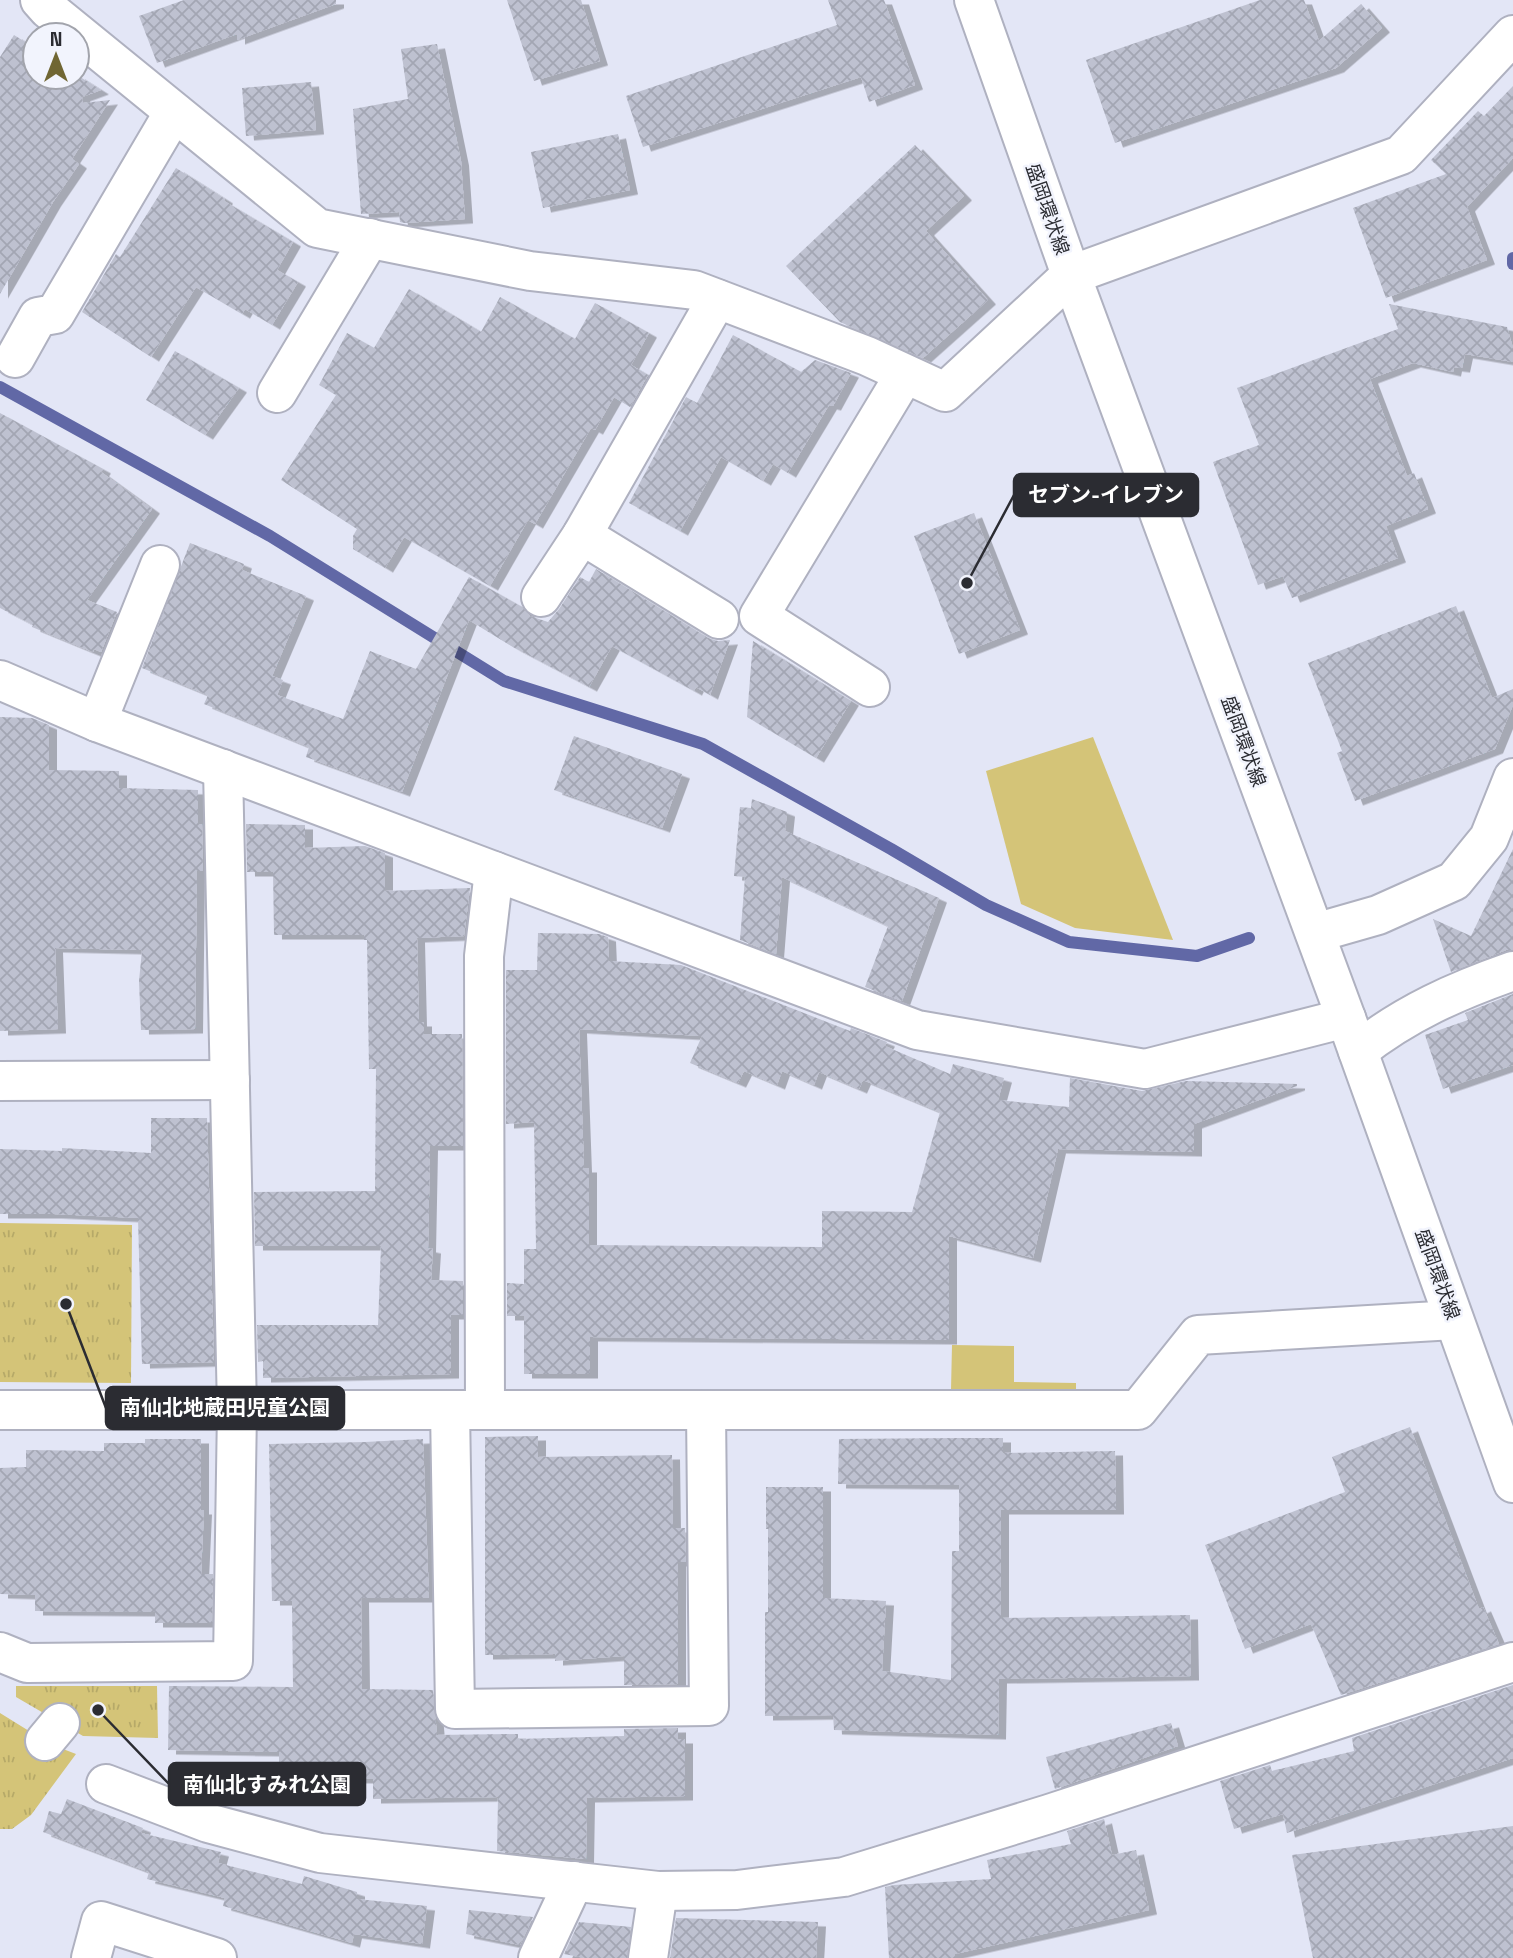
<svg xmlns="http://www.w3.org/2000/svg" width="1513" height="1958" font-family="'Space Grotesk','Noto Sans JP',sans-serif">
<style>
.grass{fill:#d4c478}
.park{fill:url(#park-tufts)}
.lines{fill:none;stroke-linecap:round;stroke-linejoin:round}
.stream{stroke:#6168a6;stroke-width:12}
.building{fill:url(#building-cross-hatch);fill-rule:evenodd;filter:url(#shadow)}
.minor-casing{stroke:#afb1c0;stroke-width:42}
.major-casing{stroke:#afb1c0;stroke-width:42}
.minor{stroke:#fff;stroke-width:38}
.major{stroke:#fff;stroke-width:38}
.labels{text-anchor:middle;stroke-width:5;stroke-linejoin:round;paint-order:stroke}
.street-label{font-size:19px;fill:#2b2c32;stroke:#f2f4fd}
.leader{fill:none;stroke:#2b2c32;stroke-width:2.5}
.callout-dot{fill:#2b2c32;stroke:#f2f4fd;stroke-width:2.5}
.callout{fill:#2b2c32;stroke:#2b2c32;stroke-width:2.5}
.callout-label{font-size:21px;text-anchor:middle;font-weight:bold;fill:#fff}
</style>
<defs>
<pattern id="park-tufts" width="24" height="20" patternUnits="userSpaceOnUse" patternTransform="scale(1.75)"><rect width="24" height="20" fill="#d4c478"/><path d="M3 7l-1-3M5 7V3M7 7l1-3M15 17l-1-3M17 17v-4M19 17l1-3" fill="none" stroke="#b6a968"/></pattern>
<pattern id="building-cross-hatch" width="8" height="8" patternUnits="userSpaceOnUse" patternTransform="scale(1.75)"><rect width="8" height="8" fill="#bec1d0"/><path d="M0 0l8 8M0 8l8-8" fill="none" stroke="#a3a6b3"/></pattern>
<filter id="shadow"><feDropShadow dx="8" dy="4.5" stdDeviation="0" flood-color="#0004"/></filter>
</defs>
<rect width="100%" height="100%" fill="#e3e6f6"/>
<g class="grass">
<path d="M1093,737L1173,940L1075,928L1021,904L986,771Z"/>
<path d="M952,1345L1014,1346V1382L1076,1383V1392L951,1390Z"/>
</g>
<g class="park">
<path d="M0,1223L132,1225L131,1383L0,1382Z"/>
<path d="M16,1686H157L158,1738L83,1736L16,1697Z"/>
<path d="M0,1713L50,1744L76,1754L31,1815L12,1829H0Z"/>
</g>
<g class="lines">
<g class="stream">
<path d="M1513,258V264"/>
<path d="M0,387L270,536L504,681L703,744L891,849L986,905L1069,942L1197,956L1249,938"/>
</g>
</g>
<g class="building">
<path d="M184,0H336V4L237,40V34L157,63L139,16Z"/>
<path d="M507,0H581L600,61L534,81Z"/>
<path d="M828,0H884L915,85L869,102L861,77L643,147L626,96L837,25Z"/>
<path d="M1260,0H1304L1319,41L1361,4L1382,28L1336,68L1115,143L1086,60Z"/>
<path d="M14,35L35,48V77H77V75L101,90L82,97L83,103L110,100L72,159L79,164L53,202L0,294V57Z"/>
<path d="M437,44L461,161L465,219L404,223L400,222L399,212L361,214L353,109L408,99L401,49Z"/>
<path d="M311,82L316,130L246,136L242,88Z"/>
<path d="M1513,86V158L1467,207L1487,260L1386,298L1353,208L1446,174L1431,160L1478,111L1484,116Z"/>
<path d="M618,134L630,190L543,208L531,152Z"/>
<path d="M915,145L964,196L926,231L988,300L923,358L840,322L786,266Z"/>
<path d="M176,168L225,199L224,201L293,242L277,270L298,282L272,325L245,309L242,314L196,287L151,357L82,312L116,254L120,257Z"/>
<path d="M409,289L481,332L500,297L575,339L595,303L649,333L631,365L648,375L630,407L614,397L595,430L591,428L535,524L528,520L490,586L404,537L385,568L353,549V536L357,529L281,480L336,395L319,385L347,333L374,348Z"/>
<path d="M1389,304L1507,327L1513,348V362L1465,354L1462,368L1454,367L1453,372L1413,363L1370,379L1407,476L1414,473L1428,509L1386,526L1398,558L1292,598L1283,576L1258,585L1213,462L1259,445L1237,388L1398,329Z"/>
<path d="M733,335L801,372L815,360L851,373L833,406L829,405L788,473L773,464L763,481L721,457L680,531L629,503L686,397L697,403Z"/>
<path d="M175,351L239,388L205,435L146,400Z"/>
<path d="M0,413L103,469L101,472L152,509L87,600L117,612L101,652L94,649L93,652L32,627L33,625L0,608Z"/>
<path d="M974,513L1020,630L959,654L914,536Z"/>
<path d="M190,543L244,564L242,570L306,596L272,676L283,680L277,695L343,719L370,651L416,669L469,577L522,607L530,616L548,622L559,609L580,577L589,582L596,569L708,638L718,641L730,640L710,695L696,687L694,691L612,646L589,687L513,647L469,620L402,792L306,757L309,747L204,704L208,695L142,668Z"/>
<path d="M1456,606L1492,698L1513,689V705L1495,749L1355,801L1337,753L1342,751L1308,663Z"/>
<path d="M753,641L851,701L816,758L747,717Z"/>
<path d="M0,717L32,718L49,725V770L119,771V788L198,790V824H202L203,871H197L195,1029L141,1030L139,981L142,950L55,948L58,1029L0,1031Z"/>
<path d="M574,736L682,774L662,828L554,790Z"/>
<path d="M752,799L787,812L785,831L939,898L902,1001L865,987L888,926L782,877L776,954L740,940L745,877L734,876L740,807L751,808Z"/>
<path d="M246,824L305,825V848L365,846L385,853V891L470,888L464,936L417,938L419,1022H424V1034H462L463,1146H430L428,1248L433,1249L431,1280L463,1281V1315H451V1374L263,1378V1361L258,1362L257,1325H378L381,1246H255L254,1192L375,1191L376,1069H369L367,940H364V935H274L273,872H247Z"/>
<path d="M1513,849V950H1506L1451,972L1433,919L1471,936Z"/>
<path d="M538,933L599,934L608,937L609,961L681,965L850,1031L851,1028L887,1042L885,1046L950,1074L953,1064L1004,1078L998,1100L1069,1107L1070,1078L1142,1091L1186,1081L1297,1084V1086L1194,1124V1152L1058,1149L1033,1258L949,1236V1340L590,1337V1374H524V1316H507V1283L524,1284V1249H536L534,1122L506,1124V970H537ZM579,1029L702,1036L690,1063L738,1083L744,1071L777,1085L782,1071L814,1085L819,1072L859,1089L863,1080L940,1112L912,1212L822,1211V1247L589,1245V1168H584Z"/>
<path d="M1513,994V1065L1443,1089L1425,1035L1468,1020L1465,1013Z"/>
<path d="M151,1118H207L214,1362L142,1364L138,1218L54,1214H0V1149L62,1151V1148L151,1153Z"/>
<path d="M1410,1427L1479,1609L1483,1607L1499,1644L1341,1695L1311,1624L1245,1649L1205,1545L1345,1492L1332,1457Z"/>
<path d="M538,1436V1457L672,1455L673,1528H685L686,1562H678V1684L624,1685V1656L555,1661V1654L485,1655V1437Z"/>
<path d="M959,1438H1003V1453L1115,1451L1116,1510H1001V1618L1190,1615L1191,1676L999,1679L998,1735L834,1730L833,1715L765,1716V1612H768V1529H766V1487H823V1598L886,1601L882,1671L951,1680L952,1551H959V1485L838,1484L839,1439Z"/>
<path d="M145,1439H201V1510H204L201,1574H213L212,1623H155V1612L35,1611V1595L0,1594V1468L26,1467V1450L104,1451V1443H145Z"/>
<path d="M423,1439L429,1598H361L362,1689L433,1690L437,1735L518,1734V1739L624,1736V1729L678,1728V1739H685V1796L587,1798L586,1859L497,1851L498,1797L373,1799V1779L279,1778V1752L168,1750L169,1686L293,1687L292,1601H272L269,1444L365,1442Z"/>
<path d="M1513,1685V1758L1287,1833L1283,1814L1234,1829L1220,1781L1270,1765L1272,1771L1354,1751L1352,1738Z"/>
<path d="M1171,1723L1178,1746L1055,1789L1046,1757Z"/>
<path d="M67,1799L143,1828L141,1833L221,1852L218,1863L302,1884L304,1876L357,1892V1899L427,1906L422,1944L354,1934L352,1943L223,1906L225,1898L147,1879L149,1872L43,1832L49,1811L61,1814Z"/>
<path d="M1104,1819L1112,1855L1136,1850L1149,1910L955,1954V1958H889L885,1887L894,1885L991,1879L987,1860L1071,1844L1067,1831Z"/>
<path d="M1513,1826V1958H1313L1292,1855Z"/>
<path d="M469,1910L533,1917L520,1945L466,1934Z"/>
<path d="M676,1918L818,1922L816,1958H670Z"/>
<path d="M579,1922L631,1927L627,1958H585L564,1954Z"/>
</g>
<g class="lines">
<g class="minor-casing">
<g id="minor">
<path d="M40,0L48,9L317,228L530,271L694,290L867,356L945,392L1071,275L1401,155L1513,35"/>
<path d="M15,358L38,317L55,314L174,112"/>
<path d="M277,393L370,238"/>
<path d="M582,535L719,619"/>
<path d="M541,597L582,535L717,299"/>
<path d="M0,680L97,722L917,1030L1145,1069L1346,1018"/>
<path d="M870,687L759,616L905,374"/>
<path d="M97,722L160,565"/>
<path d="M1315,933L1378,915L1454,881L1489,838L1513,778"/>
<path d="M1358,1051C1406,1013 1456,991 1513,971"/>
<path d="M0,1081L230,1080"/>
<path d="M0,1410H1138L1198,1335L1454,1320"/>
<path d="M450,1410L455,1709L709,1706L706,1410"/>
<path d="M485,1410L484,956L494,871"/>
<path d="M0,1652L27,1663L233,1661L237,1410L223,769"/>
<path d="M45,1741L60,1723"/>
<path d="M106,1784L208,1823L320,1853L658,1891L737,1890L844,1877L1049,1814L1513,1662"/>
<path d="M91,1958L101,1921L217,1958"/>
<path d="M538,1958L574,1881"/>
<path d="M648,1958L658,1891"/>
</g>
</g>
<g class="major-casing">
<path id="major" d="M974,0L1071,275L1346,1018L1513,1483"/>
</g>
<use href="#minor" class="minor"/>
<use href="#major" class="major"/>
</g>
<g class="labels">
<g class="street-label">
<text transform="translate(1048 209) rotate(71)" y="7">盛岡環状線</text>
<text transform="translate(1244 741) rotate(70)" y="7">盛岡環状線</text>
<text transform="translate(1438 1274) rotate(70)" y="7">盛岡環状線</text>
</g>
</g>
<path class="leader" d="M967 583L1014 495M66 1304L106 1408M98 1710L169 1784"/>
<g class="callout-dot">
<circle cx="967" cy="583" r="7"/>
<circle cx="66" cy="1304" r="7"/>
<circle cx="98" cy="1710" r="7"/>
</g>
<g class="callout">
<rect x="1014" y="474" width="184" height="42" rx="7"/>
<rect x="106" y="1387" width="238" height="42" rx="7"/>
<rect x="169" y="1763" width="196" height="42" rx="7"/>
</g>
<g class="callout-label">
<text x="1106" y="502">セブン-イレブン</text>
<text x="225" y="1415">南仙北地蔵田児童公園</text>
<text x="267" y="1792">南仙北すみれ公園</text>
</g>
<g transform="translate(56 56)"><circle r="33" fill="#f2f4fd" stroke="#a2a4ac" stroke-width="2"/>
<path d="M0-5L12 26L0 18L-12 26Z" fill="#706633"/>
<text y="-10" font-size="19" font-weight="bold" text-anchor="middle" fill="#2b2c32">N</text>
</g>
</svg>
